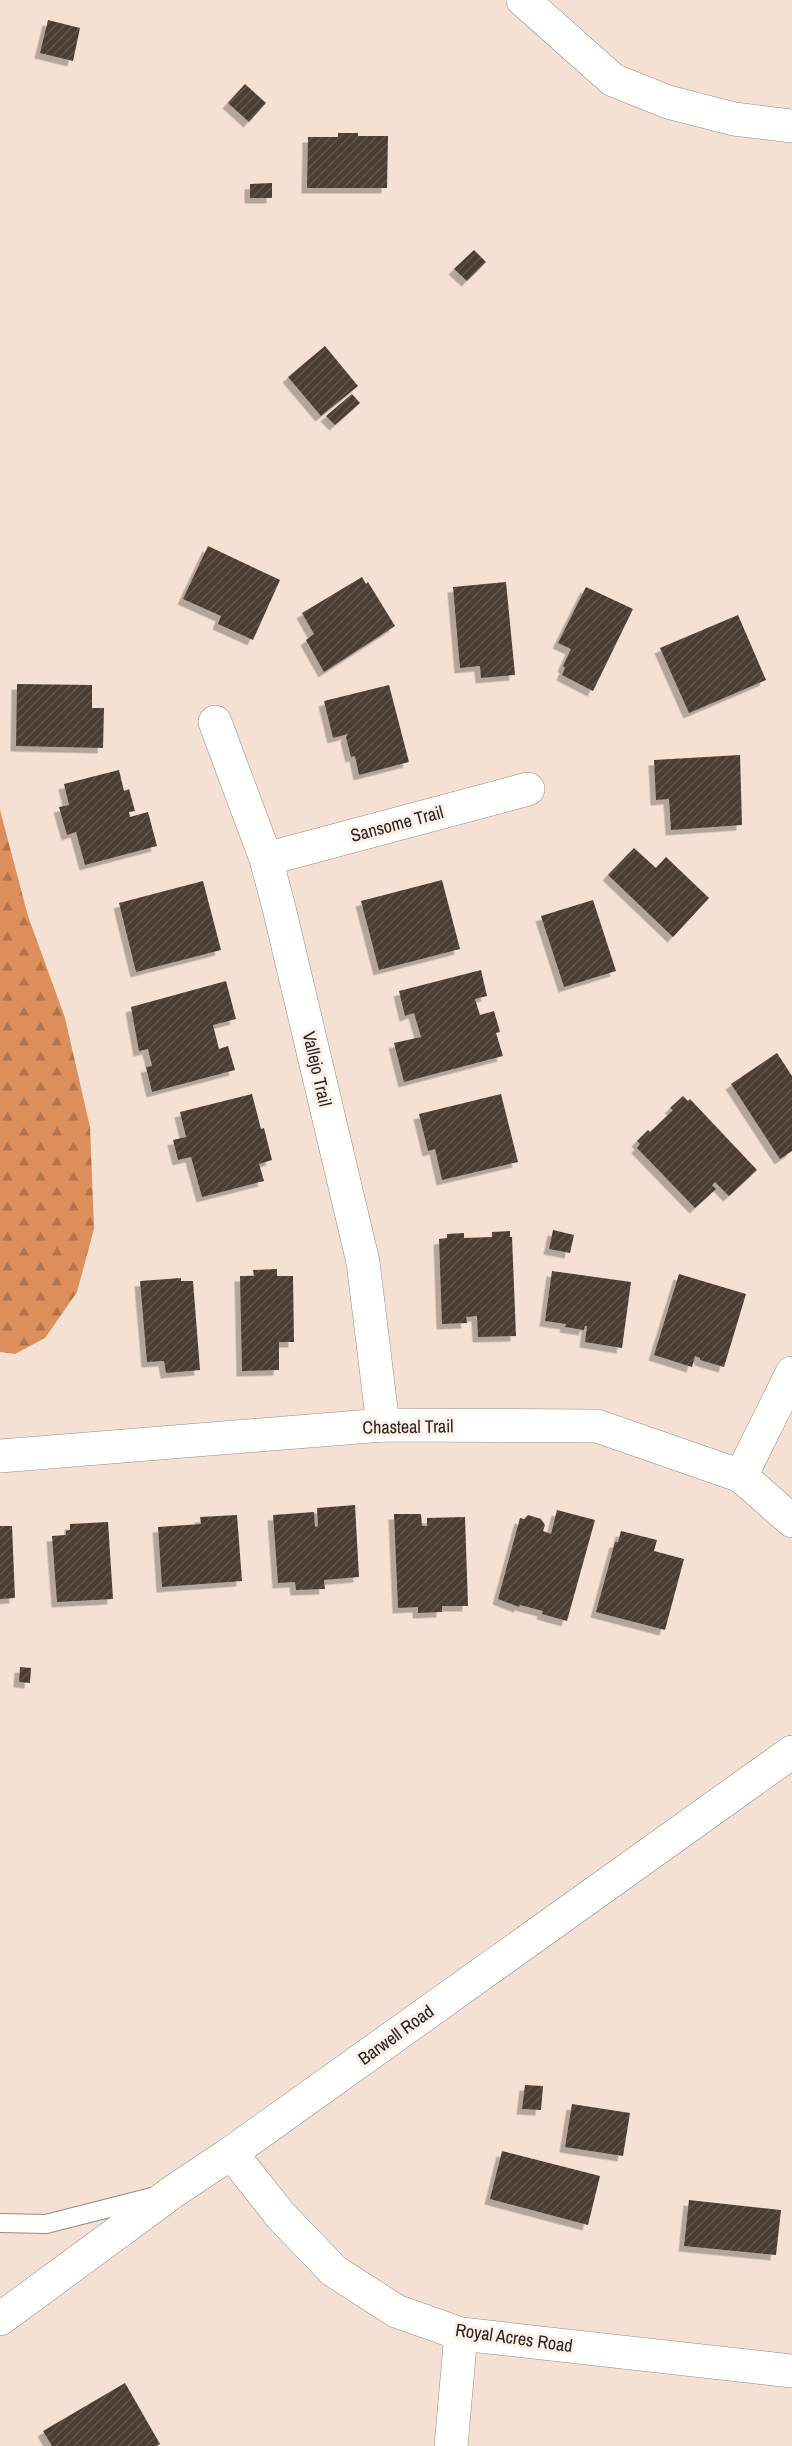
<svg xmlns="http://www.w3.org/2000/svg" width="792" height="2446" font-family="'Archivo Narrow',sans-serif">
<style>
.forest{fill:url(#forest-firs)}
.building{fill:url(#building-hatch);filter:url(#shadow)}
.lines{fill:none;stroke-linecap:round;stroke-linejoin:round}
.lane-casing{stroke:#9a887c;stroke-width:20}
.street-casing{stroke:#9a887c;stroke-width:34}
.secondary-casing{stroke:#9a887c;stroke-width:34}
.lane{stroke:#fff;stroke-width:18}
.street{stroke:#fff;stroke-width:33}
.secondary{stroke:#fff;stroke-width:33}
.labels{text-anchor:middle;stroke-width:6;stroke-linejoin:round;paint-order:stroke}
.street-label{font-size:18px;fill:#2b231f;stroke:#fcf0e8}
</style>
<defs>
<pattern id="forest-firs" width="22" height="20" patternUnits="userSpaceOnUse" patternTransform="scale(1.5)"><rect width="22" height="20" fill="#dc8f5b"/><path d="M5 1l3.5 6h-7zM16 11l3.5 6h-7z" fill="#b3744b"/></pattern>
<pattern id="building-hatch" width="6" height="6" patternUnits="userSpaceOnUse" patternTransform="scale(1.5)"><rect width="6" height="6" fill="#4c3c32"/><path d="M-1 1l2-2M0 6l6-6M5 7l2-2" fill="none" stroke="#63564e"/></pattern>
<filter id="shadow"><feDropShadow dx="-5.5" dy="5.5" stdDeviation="0" flood-color="#0004"/></filter>
</defs>
<rect width="100%" height="100%" fill="#f5e1d4"/>
<path class="forest" d="M0,810L28,916L65,1018L90,1127L94,1229L77,1292L45,1338L15,1354L0,1352Z"/>
<g class="building">
<path d="M48,20L80,28L73,61L40,53Z"/>
<path d="M245,84L266,103L249,122L228,103Z"/>
<path d="M338,133H358V136H388L387,188H307L308,137H338Z"/>
<path d="M272,183V198H250V184Z"/>
<path d="M474,250L486,262L467,281L454,269Z"/>
<path d="M325,346L358,386L321,416L288,377Z"/>
<path d="M352,394L360,403L335,425L326,416Z"/>
<path d="M208,546L280,580L253,640L218,624L221,616L183,599Z"/>
<path d="M362,577L366,584L368,582L395,626L324,672L306,640L314,634L302,613Z"/>
<path d="M506,582L515,675L481,678L480,666L460,668L453,587Z"/>
<path d="M586,587L633,609L593,691L562,675L565,668L563,666L571,649L558,643Z"/>
<path d="M738,615L766,680L689,713L660,648Z"/>
<path d="M17,684L92,685V708H104L103,748L16,746Z"/>
<path d="M389,685L409,762L359,775L355,756L351,757L346,737L348,734L333,738L324,701Z"/>
<path d="M740,755L742,825L671,830L669,799L656,800L654,760Z"/>
<path d="M119,770L124,791L129,789L135,811L129,812L130,817L148,812L157,846L85,865L76,832L67,835L59,807L69,805L64,784Z"/>
<path d="M634,848L656,868L666,857L709,898L673,937L608,875Z"/>
<path d="M442,880L460,949L379,970L361,901Z"/>
<path d="M203,881L221,950L136,972L119,903Z"/>
<path d="M593,900L616,971L564,987L541,916Z"/>
<path d="M481,970L487,996L475,999L480,1015L494,1011L500,1032L496,1033L503,1056L404,1082L394,1043L421,1037L414,1013L405,1016L399,991Z"/>
<path d="M226,981L236,1019L213,1025L219,1049L228,1046L235,1070L152,1092L146,1067L152,1066L148,1049L139,1051L131,1007Z"/>
<path d="M777,1053L792,1076V1151L780,1159L731,1084Z"/>
<path d="M252,1094L261,1129L264,1128L272,1160L259,1164L264,1181L202,1197L191,1157L178,1160L173,1140L186,1137L180,1112Z"/>
<path d="M501,1094L518,1162L442,1180L435,1149L428,1151L419,1114Z"/>
<path d="M683,1096L688,1101L690,1099L757,1170L729,1196L715,1182L712,1185L716,1189L695,1208L637,1148L640,1144L637,1141L648,1130L650,1132L673,1110L670,1108Z"/>
<path d="M553,1230L574,1235L570,1253L549,1249Z"/>
<path d="M510,1231V1237H512L516,1336L478,1337L477,1316L466,1317L467,1323L442,1324L439,1239L447,1238V1234L464,1233V1238L492,1237V1232Z"/>
<path d="M277,1269V1276H293L294,1342H279V1370L242,1371L240,1276H254L253,1270Z"/>
<path d="M552,1271L631,1282L622,1348L585,1342L587,1326H585L584,1330L565,1327L566,1324L545,1321Z"/>
<path d="M679,1274L746,1294L724,1367L700,1360V1358L695,1356L692,1367L654,1355Z"/>
<path d="M181,1278V1281H193L200,1370L166,1373L164,1361L147,1362L140,1281Z"/>
<path d="M355,1505L359,1577L324,1580L325,1589L296,1590L295,1582L278,1583L273,1515L314,1512L315,1527L318,1526L317,1508Z"/>
<path d="M557,1510L595,1520L567,1621L542,1614L543,1611L520,1605L519,1607L498,1599L520,1518L524,1519L528,1515L541,1519L545,1525L543,1531L551,1534Z"/>
<path d="M394,1514H421L422,1526H427V1518L465,1517L468,1606H442V1612L418,1613V1607L398,1608Z"/>
<path d="M237,1515L242,1581L162,1587L158,1527L201,1524L200,1517Z"/>
<path d="M108,1522L113,1599L57,1602L52,1536L66,1535V1531L70,1530V1524Z"/>
<path d="M0,1526H12L15,1598L0,1599Z"/>
<path d="M621,1531L657,1540L654,1551L684,1559L665,1630L596,1612L615,1542H618Z"/>
<path d="M20,1667L31,1668L30,1683L19,1682Z"/>
<path d="M525,2085L543,2086L541,2110L522,2109Z"/>
<path d="M572,2104L630,2113L623,2156L565,2147Z"/>
<path d="M502,2151L600,2176L588,2225L490,2199Z"/>
<path d="M689,2200L781,2210L776,2255L684,2246Z"/>
<path d="M125,2383L160,2444L157,2446H52L43,2431Z"/>
</g>
<g class="lines">
<g class="lane-casing">
<path id="lane" d="M0,2223L46,2224L152,2197"/>
</g>
<g class="street-casing">
<g id="street">
<path d="M523,0L613,80L668,102L734,119L792,126"/>
<path d="M215,722L266,859L279,908L363,1262L383,1425"/>
<path d="M266,859L528,789"/>
<path d="M0,1456L383,1425L597,1426L741,1476L792,1521"/>
<path d="M741,1476L792,1373"/>
<path d="M231,2153L282,2217L334,2271L396,2311L461,2334L792,2371"/>
<path d="M451,2446L461,2334"/>
</g>
</g>
<g class="secondary-casing">
<path id="secondary" d="M0,2319L174,2191L231,2153L792,1752"/>
</g>
<use href="#lane" class="lane"/>
<use href="#street" class="street"/>
<use href="#secondary" class="secondary"/>
</g>
<g class="labels">
<g class="street-label">
<text transform="translate(397 824) rotate(-15)" y="6">Sansome Trail</text>
<text transform="translate(317 1069) rotate(77)" y="6">Vallejo Trail</text>
<text transform="translate(408 1427) rotate(-1)" y="6">Chasteal Trail</text>
<text transform="translate(396 2035) rotate(-36)" y="6">Barwell Road</text>
<text transform="translate(514 2338) rotate(8)" y="6">Royal Acres Road</text>
</g>
</g>
</svg>
